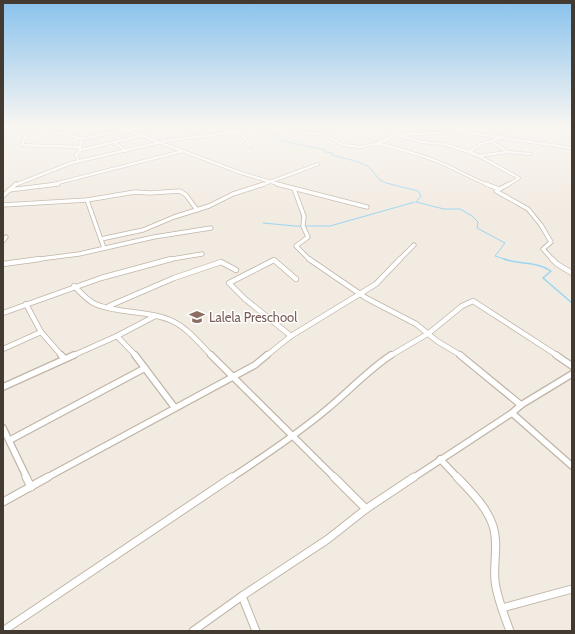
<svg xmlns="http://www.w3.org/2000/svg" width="575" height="634" font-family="Cabin,sans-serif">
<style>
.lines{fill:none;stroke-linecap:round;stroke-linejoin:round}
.stream-far1{stroke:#9ad6f2;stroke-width:1}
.stream{stroke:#9ad6f2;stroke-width:1.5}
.minor-far4-casing{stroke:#c0b5a7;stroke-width:3.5}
.minor-far3-casing{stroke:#c0b5a7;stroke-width:5}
.minor-far2-casing{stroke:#c0b5a7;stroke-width:6}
.minor-far1-casing{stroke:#c0b5a7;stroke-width:8}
.minor-casing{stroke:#c0b5a7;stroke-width:9}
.minor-far4{stroke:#fff;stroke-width:2.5}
.minor-far3{stroke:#fff;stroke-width:3.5}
.minor-far2{stroke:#fff;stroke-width:4.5}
.minor-far1{stroke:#fff;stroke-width:5.5}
.minor{stroke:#fff;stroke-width:7}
.labels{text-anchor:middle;stroke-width:3;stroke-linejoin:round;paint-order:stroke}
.education-label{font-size:13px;fill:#785e54;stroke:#fff;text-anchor:start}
</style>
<rect width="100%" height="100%" fill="#f2ebe2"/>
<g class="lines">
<g class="stream-far1">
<path d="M262,126L283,141L325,150V152L332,153V155L355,161L368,166L380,180L386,183L418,191L421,196L416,202L444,209H460L472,216L478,222L477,228L505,243L495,256L507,260"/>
<path d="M263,223L295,226H330L415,202"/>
</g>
<path class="stream" d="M504,259C521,265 536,261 551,271L543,278L572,303"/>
<g class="minor-far4-casing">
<g id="minor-far4">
<path d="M42,126L26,135L22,145L78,147L81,150L76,155L78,159L77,162"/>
<path d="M116,126L241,173L281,185"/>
<path d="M217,126L229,133"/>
<path d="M295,126L304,133L322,134L343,145L360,147L376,144L397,135L457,132L468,127L479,126"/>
<path d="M452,126L476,134L572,148"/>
<path d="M131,130L151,126"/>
<path d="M52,131L82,139"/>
<path d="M236,132L245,138L251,147"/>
<path d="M3,134L7,133L14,126"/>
<path d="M397,135L422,142L444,144L466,151L479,156L519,178L508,185"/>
<path d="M504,137L481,144L470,151L479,156L507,152L530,154"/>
<path d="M114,142L145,135"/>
<path d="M493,142L507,152"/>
<path d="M377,143C403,150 430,157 454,169C466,175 476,180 488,185"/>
<path d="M80,148L82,139L125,130"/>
<path d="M81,150L114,142L126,151"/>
<path d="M15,185L71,163L170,140L229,133L267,126"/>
<path d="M50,185L183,151"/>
<path d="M262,185L318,164"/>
</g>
</g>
<g class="minor-far3-casing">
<g id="minor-far3">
<path d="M277,184L367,207"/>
<path d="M486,184L499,189"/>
<path d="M509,184L496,191L528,209L541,225L551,242L543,249L553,260"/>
<path d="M294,189L304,216L303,226L308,237L296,246L310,260"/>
<path d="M9,190L58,184"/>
<path d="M3,196L16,184"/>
<path d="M87,200L104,248"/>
<path d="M3,205L87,200L135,192L150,193L180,191L186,195L197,210"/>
<path d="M101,239L143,230L174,217L209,206L233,194L264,184"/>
<path d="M3,241L6,237"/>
<path d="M32,260L79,254L154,237L211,228"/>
<path d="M166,260L202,254"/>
<path d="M399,260L414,245"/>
</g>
</g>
<g class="minor-far2-casing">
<g id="minor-far2">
<path d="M309,259L366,298L416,324L437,341L462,356"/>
<path d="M552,259L557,264L572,273"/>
<path d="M3,264L40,259"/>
<path d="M74,286C80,292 87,300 95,304C118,314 147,310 170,320C187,327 200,344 212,356"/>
<path d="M26,304L41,332L62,356"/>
<path d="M109,306L174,278L221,262L236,270"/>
<path d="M3,313L101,278L171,259"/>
<path d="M117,336L136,356"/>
<path d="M291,336L245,299L229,283L274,260L296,279"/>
<path d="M3,349L41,332"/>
<path d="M72,356L117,336L155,316"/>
<path d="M266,356L291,336L376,284L400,259"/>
<path d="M390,356L429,333L462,306L473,301L558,356"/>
</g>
</g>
<g class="minor-far1-casing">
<g id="minor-far1">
<path d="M61,355L65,359"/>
<path d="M135,355L175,408"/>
<path d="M211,355L335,478"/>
<path d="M460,355L521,405"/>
<path d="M556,355L572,366"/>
<path d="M3,387L74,355"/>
<path d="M512,413L572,466"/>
<path d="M3,428L27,478"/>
<path d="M10,440L145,368"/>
<path d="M440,459L458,478"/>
<path d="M46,478L255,365L267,355"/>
<path d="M231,478C263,457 296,435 326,410C348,392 367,371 391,355"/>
<path d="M413,478L512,413L521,405L572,374"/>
</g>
</g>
<g class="minor-casing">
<g id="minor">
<path d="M26,477L31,487"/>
<path d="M334,477L366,509"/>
<path d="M457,477C471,492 487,507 493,526C499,544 493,563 495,581C497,598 504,615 510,631"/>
<path d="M3,502L48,477"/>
<path d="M242,596L256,631"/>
<path d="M502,608L572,589"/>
<path d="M3,631L232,477"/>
<path d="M193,631L242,596L328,539L366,509L414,477"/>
</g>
</g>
<use href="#minor-far4" class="minor-far4"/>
<use href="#minor-far3" class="minor-far3"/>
<use href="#minor-far2" class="minor-far2"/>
<use href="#minor-far1" class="minor-far1"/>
<use href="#minor" class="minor"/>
</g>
<linearGradient id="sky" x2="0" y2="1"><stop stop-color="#89c2ec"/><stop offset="0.59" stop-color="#f9f6f2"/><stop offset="1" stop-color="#f9f6f2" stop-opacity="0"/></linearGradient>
<rect width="575" height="214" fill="url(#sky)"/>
<defs>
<g id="school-bare" transform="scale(1.2)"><path d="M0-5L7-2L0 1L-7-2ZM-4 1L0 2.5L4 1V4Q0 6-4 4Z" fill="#8d6e63" stroke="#fff" stroke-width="2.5" paint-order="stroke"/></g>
</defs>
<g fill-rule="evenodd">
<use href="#school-bare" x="197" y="317"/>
</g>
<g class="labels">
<g class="education-label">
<text x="209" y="322">Lalela Preschool</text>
</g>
</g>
<rect width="575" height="634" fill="none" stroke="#433b32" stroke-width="8"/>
</svg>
